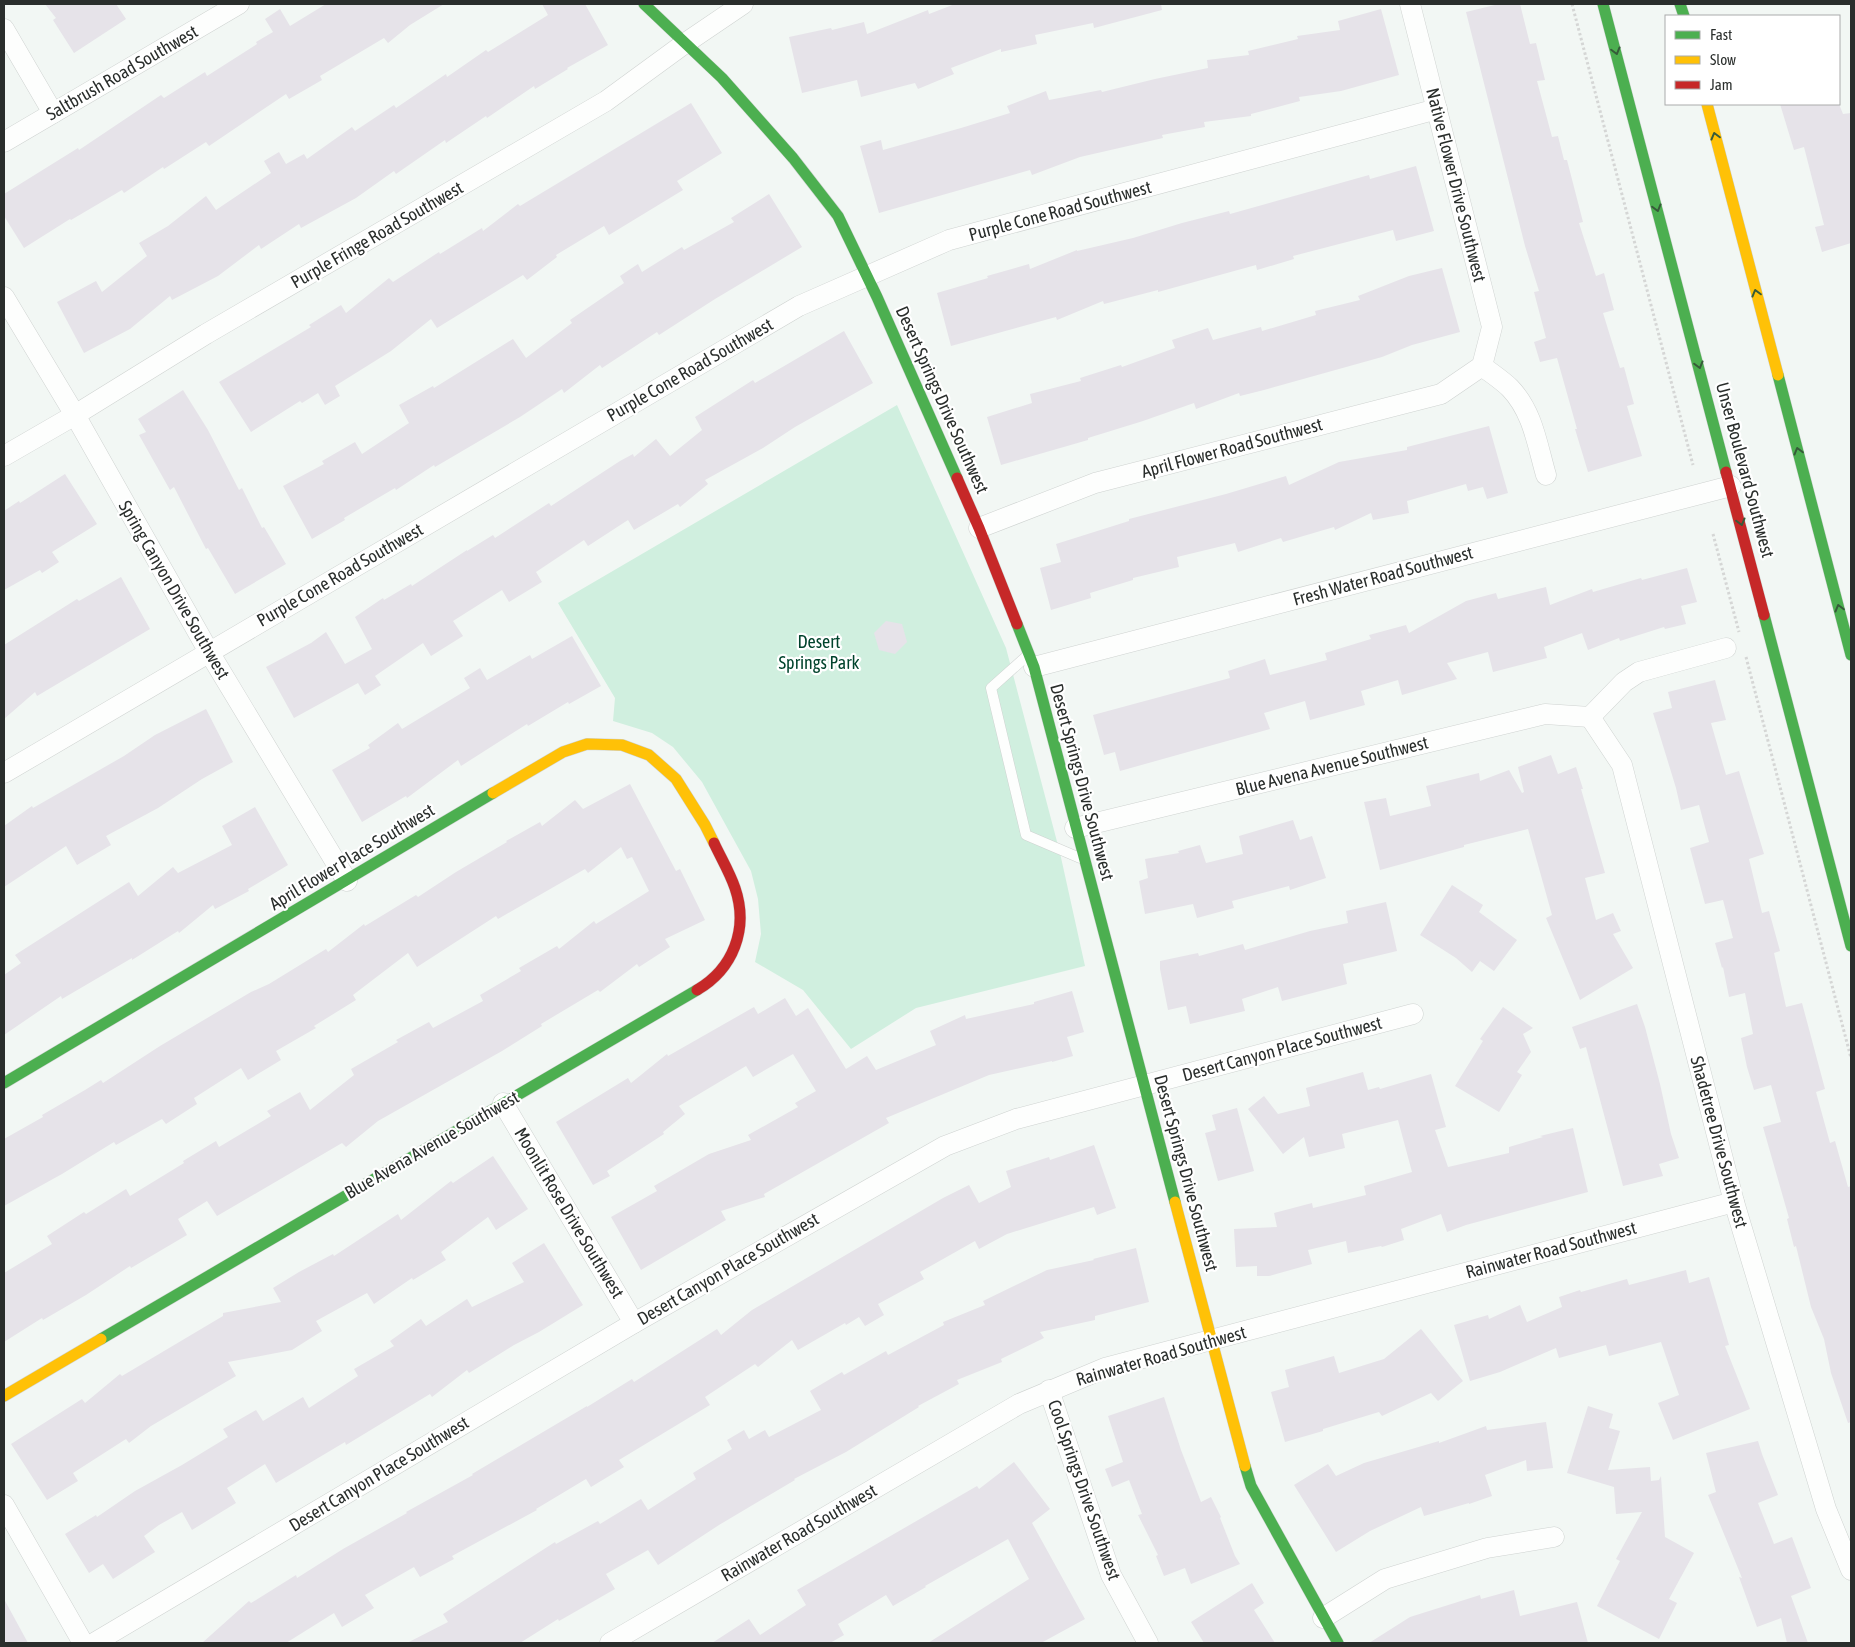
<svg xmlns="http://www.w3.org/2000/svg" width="1855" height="1647" font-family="'Asap Condensed',sans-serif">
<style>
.green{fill:#d0efdf}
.building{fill:#e6e3e9}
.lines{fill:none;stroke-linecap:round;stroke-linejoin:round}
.lane-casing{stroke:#cfd3d1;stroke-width:11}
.street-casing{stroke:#cfd3d1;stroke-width:21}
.fast-casing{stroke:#cfd3d1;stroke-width:12}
.slow-casing{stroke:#cfd3d1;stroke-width:12}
.jam-casing{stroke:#cfd3d1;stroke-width:12}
.path{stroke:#d5d6d5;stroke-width:3;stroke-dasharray:2.5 2.5;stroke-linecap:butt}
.lane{stroke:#fdfefd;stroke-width:10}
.street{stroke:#fdfefd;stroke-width:20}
.fast{stroke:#4caf50;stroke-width:11}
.slow{stroke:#ffc107;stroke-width:11}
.jam{stroke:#c62828;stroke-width:11}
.oneway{stroke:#365b39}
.labels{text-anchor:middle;stroke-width:4.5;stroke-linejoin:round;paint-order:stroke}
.street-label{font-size:18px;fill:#2a2e2c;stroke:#fff}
.park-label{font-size:18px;fill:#00432c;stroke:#fff}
</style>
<rect width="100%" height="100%" fill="#f2f7f4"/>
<path class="green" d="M897,405L1006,648L1060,853L1085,966L916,1008L851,1049L803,990L755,962L761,934L758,899L751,871L702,782L673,747L652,733L613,721L615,698L558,603Z"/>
<g class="building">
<path d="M45,4H116L126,19L74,53L53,20L56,18Z"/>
<path d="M326,4H444L410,25L388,43L384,38L320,76L322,80L289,99L286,94L209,146L206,142L164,169L163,167L124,193L122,190L71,220L70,219L24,248L4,216V194L78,148L79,150L161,95L164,98L205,72L207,76L257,44L256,42L273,32L265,19L280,9L290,26Z"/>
<path d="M542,4H585L608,45L567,68L568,69L535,89L534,86L487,118L486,116L446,143L445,140L396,174L394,171L356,198L301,228L299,224L261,249L259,245L218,276L172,300L170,296L130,329L84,353L57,302L96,281L102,292L147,256L139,243L168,226L206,196L216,210L271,173L264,161L279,152L286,164L304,154L307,159L352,127L355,131L394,105L396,108L446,74L447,77L486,50L488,52L548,15Z"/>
<path d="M955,4H1161L1162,10L1094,28L1093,23L1035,35L1037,44L1001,52V49L951,68L954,74L918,89L915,83L861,97L857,80L802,93L789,37L831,28L832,30L864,22L867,34L928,10L929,14Z"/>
<path d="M1499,4H1520L1530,44L1536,43L1545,80L1537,81L1552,137L1558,136L1564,160H1567L1583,222L1579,223L1596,276L1604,273L1614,310L1603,313L1620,368L1624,367L1634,404L1627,406L1642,456L1588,472L1575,429H1577L1557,358L1540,362L1534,342L1546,338L1534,292L1539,291L1525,246L1466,12Z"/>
<path d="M1381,9L1399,75L1341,91L1299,97L1300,101L1251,114V116L1204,122L1205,127L1162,135L1163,138L1080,157L1032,175L1030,170L879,213L860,146L881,140L883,150L961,128L1010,113L1007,106L1046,91L1049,100L1101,90L1102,92L1155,79L1208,68L1207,60L1249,55L1248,51L1298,39L1297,36L1340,30L1338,21Z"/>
<path d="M691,103L722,153L677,181L683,190L609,235L604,226L556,255L557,257L527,280L523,275L437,328L431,319L391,351L335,386L340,396L325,405L318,393L302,403L300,401L251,432L219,382L311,327L309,325L341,305L346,313L389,278L393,282L439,252L440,254L482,228L483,231L518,204L520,206Z"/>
<path d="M1780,104H1839L1843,114L1851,113V243L1822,252L1815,227L1824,225L1804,147L1794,150Z"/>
<path d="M1416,166L1434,231L1396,241L1393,230L1293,256L1294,259L1257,270L1256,265L1158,292V290L1104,304L1103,301L1057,320L1056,317L951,346L937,293L988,278L987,276L1029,264L1030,269L1077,250V251L1133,238L1182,223L1229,211L1230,214L1369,175L1370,179Z"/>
<path d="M769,194L802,247L715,299L659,335L657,332L602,368L600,365L564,393L562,389L520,417L435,467L434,465L396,490L395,488L344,518L345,520L312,539L283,486L324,464L322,461L355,442L362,454L409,423L399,405L433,386L434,388L513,339L526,358L572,323L570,320L624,283L620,276L638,264L642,272L682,247L684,250L734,222L731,218Z"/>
<path d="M1442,268L1460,332L1412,345L1382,357L1264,390L1240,396L1239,393L1196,409L1194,403L1143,421L1088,438V440L1001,465L987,417L1032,403L1030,394L1081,381L1080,378L1121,365L1122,367L1175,348L1172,340L1208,328L1213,340L1261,327L1262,331L1316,315L1315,311L1360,300L1358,296L1409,276Z"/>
<path d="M844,331L873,383L795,427L763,448L705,480L708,484L680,507L678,504L634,530L628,520L588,546L584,540L536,572L542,582L509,602L502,590L453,621L463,636L431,656L423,643L375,676L381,685L365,695L358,683L294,718L266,667L311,643L326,632L345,664L372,649L355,617L383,598L384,600L411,584L412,586L467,550V551L493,535L495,538L549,503L551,506L620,461L633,454L634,457L656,439L670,456L702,430L695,417L753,380L755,383Z"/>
<path d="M183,390L208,430L239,490L242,488L262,528L264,527L286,564L235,594L208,548L206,549L174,487L170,490L139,435L146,432L138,419Z"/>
<path d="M1489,426L1508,493L1487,499L1483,487L1468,491L1466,484L1407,501L1409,513L1373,520L1371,513L1335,530L1334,527L1283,542L1281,538L1238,552L1235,543L1177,557L1179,567L1133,578V580L1090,593L1091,598L1051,610L1040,568L1061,562L1056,544L1129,521V519L1226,494L1286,476L1289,485L1339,462L1407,450V447Z"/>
<path d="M65,474L97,524L52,552L59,562L42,573L40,570L4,590V511L19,501L20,503Z"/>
<path d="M1687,568L1697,602L1681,606L1686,624L1665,629L1664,627L1620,641L1619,638L1588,650L1582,633L1544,647L1547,658L1493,672L1488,652L1447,663L1457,679L1402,695L1398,680L1361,691L1365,705L1310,720L1305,701L1264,713L1270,729L1120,771L1115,752L1104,755L1093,715L1230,678L1228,671L1265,659L1270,675L1327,660L1325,653L1371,639L1369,635L1406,625L1409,633L1466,601L1496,593L1498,599L1546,587L1550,605L1592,589L1593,592L1641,578L1642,580Z"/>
<path d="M121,577L150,629L37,696L35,692L4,719V645L77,599L79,601Z"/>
<path d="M886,621L902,624L907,642L895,654L879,650L874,633Z"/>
<path d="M572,636L601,686L569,704L568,702L528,726L527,724L461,766L458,760L407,798L406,796L362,822L332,770L370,748L368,745L398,723L402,729L470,688L464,678L480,668L487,680L530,655L532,659Z"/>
<path d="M1715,680L1726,720L1711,723L1726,775L1739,771L1764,854L1749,859L1762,913L1769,911L1780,951L1774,953L1786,1007L1802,1003L1825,1089L1816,1092L1830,1143L1835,1141L1848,1187L1851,1186V1422L1848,1423L1831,1373L1824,1339L1811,1307L1796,1246L1794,1247L1787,1219L1789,1218L1763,1127L1781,1122L1771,1085L1754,1090L1747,1067L1741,1038L1753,1034L1745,993L1729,997L1723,967L1722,968L1715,943L1733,938L1723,900L1705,904L1690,848L1709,842L1699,805L1681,810L1676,788L1653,713L1672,708L1668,692Z"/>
<path d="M206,709L233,762L202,779L158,808L106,836L111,845L77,865L66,846L4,887V826L32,806L33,808L124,756L155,735Z"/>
<path d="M1551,755L1558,774L1576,767L1583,789H1581L1605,873L1585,878L1596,920L1613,913L1621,931L1613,934L1633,968L1580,1000L1546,918L1552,915L1528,829L1464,845V847L1380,870L1364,802L1386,798L1390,816L1431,806L1426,786L1479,773L1480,781L1509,770L1522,793L1524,792L1518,767Z"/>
<path d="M630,784L676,871L680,869L705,920L665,939L670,947L639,967L637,964L600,992L598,990L541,1024L542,1026L502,1051L378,1121L346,1147L342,1143L217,1216L207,1201L178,1219L187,1235L131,1268L130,1266L86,1295L43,1320L42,1318L4,1342V1273L52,1244L47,1236L84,1212L86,1214L126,1189L130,1196L184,1163L183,1161L216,1141L219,1147L271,1116L267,1111L300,1092L310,1110L354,1075L351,1069L398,1042L396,1040L429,1022L433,1028L483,1001L480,995L521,971L519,968L557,946L559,949L594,921L596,924L649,891L632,857L627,859L621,847L588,873L585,869L498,919L496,916L417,967L408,953L353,995L356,1000L314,1026L316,1028L276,1051L281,1060L248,1080L241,1068L194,1098L197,1104L166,1124L162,1119L116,1145L114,1142L62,1174L4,1206V1139L43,1117L42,1115L85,1090L101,1080L103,1083L160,1046L251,992L269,984L326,949L328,952L364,924L365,926L416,895L418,897L456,872L507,842L506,841L540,822L542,826L575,800L583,809Z"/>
<path d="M255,807L288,865L248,889L249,891L215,909L213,905L179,933L178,931L132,960V958L62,999L61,996L4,1035V975L21,963L15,955L129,882L138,896L173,867L178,873L232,845L222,826Z"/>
<path d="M1293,820L1300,840L1312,836L1326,878L1290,890L1289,886L1232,901L1234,908L1197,918L1193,904L1145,914L1139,881L1148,878L1145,859L1179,853L1178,851L1200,845L1206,863L1243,854L1239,836Z"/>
<path d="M1452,885L1483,905L1479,912L1517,940L1494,971L1480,961L1472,972L1456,958L1420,935Z"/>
<path d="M1386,902L1397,951L1343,964L1347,984L1282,1001L1278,987L1242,999L1245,1011L1190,1024L1186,1006L1168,1010L1160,969V961L1198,953L1199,956L1243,944L1245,950L1310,931L1348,923L1346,911Z"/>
<path d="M1072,991L1084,1032L1067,1037L1073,1056L1052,1062V1061L989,1075L886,1118L889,1123L764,1194L765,1197L721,1211L726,1220L641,1270L611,1217L657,1191L654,1186L709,1154L751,1140L748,1135L798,1107L795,1103L816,1091L793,1054L753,1077L746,1066L679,1106L685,1114L663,1132L664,1134L607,1171L610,1176L593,1185L556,1122L628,1078L631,1083L667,1054L668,1056L754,1007L758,1014L785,998L796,1016L808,1008L846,1069L867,1056L876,1070L936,1045L930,1031L965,1015L966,1019L1034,1004V1002Z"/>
<path d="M1637,1004L1645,1027L1660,1084L1671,1134L1679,1158L1659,1164L1663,1176L1623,1186L1586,1047L1580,1049L1572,1027Z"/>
<path d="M1503,1007L1533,1028L1523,1034L1531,1052L1517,1072L1522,1075L1499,1112L1455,1086L1483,1041L1480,1039Z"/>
<path d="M1363,1072L1368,1090L1379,1087L1380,1089L1431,1074L1446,1127L1435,1130L1448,1167L1509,1153V1147L1543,1137L1540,1136L1573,1128L1588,1192L1466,1225L1447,1232L1441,1214L1401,1229L1404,1240L1382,1247L1381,1246L1348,1253L1346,1241L1308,1250L1312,1264L1269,1276H1257V1266L1236,1267L1234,1229L1277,1227L1274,1213L1312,1203L1313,1208L1366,1195L1364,1186L1412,1172L1398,1120L1342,1134L1345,1148L1309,1157L1304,1137L1283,1154L1248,1109L1264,1096L1278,1114L1310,1106L1306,1088Z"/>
<path d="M1237,1108L1254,1171L1218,1181L1205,1133L1216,1130L1212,1115Z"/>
<path d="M1094,1145L1116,1208L1097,1215L1094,1207L1007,1234L979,1249L975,1241L920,1272L924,1279L878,1304L884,1315L865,1326L859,1317L846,1325L845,1323L798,1350L792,1340L758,1367L755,1364L705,1397L710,1405L619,1460L624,1467L591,1487L586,1479L536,1509L537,1510L452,1556L454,1559L420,1577L414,1567L365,1595L374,1608L342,1627L334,1613L286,1643H202L249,1601L251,1603L296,1575L297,1578L343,1549L407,1513L406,1512L473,1475L472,1474L587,1406V1407L632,1379L634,1382L717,1329L721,1335L752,1310L943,1198L969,1185L979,1203L1011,1187L1006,1171L1049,1157L1050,1160Z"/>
<path d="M493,1156L528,1209L496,1230L488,1217L441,1252L446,1260L413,1280L412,1278L374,1304L367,1293L316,1321L322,1331L292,1350L228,1362L236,1376L151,1426L129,1443L126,1439L73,1473L78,1481L47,1500L11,1444L82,1399L85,1403L120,1374L122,1376L223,1316V1313L281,1302L273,1288L299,1272L333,1254L334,1256L398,1214L401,1220L451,1181L453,1183Z"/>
<path d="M544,1243L583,1305L539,1332L514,1345L469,1373L467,1370L432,1397L430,1394L346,1445L345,1442L276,1483L265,1464L227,1488L236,1503L192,1530L182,1512L159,1525L144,1536L155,1552L113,1579L103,1564L89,1573L65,1534L96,1515L97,1517L135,1491L182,1465L228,1437L223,1429L256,1410L263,1421L303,1397L309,1408L358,1376L354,1369L394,1346L390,1341L421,1319L426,1326L467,1299L472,1307L524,1282L512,1263Z"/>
<path d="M1136,1248L1149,1302L1095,1316V1320L1040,1332L1044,1338L1001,1359L1002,1362L957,1380L959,1384L918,1406L919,1407L846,1452L794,1479L795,1480L719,1525L658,1565L648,1550L606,1574L615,1589L559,1621L558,1619L520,1643H407L448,1622L443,1614L555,1542L556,1544L598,1521L600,1524L641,1499L648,1510L696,1479L693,1473L732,1449L727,1440L744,1430L749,1439L765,1430L769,1437L821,1410L810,1391L842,1372L844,1375L886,1351L888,1355L944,1325L943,1322L985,1305L983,1301L1047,1270L1094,1260L1093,1259Z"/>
<path d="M1686,1270L1689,1283L1709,1277L1729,1345L1725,1346L1750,1409L1673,1440L1658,1403L1679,1395L1661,1342L1609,1356L1606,1345L1559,1358L1556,1348L1500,1372L1470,1381L1454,1325L1488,1315L1489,1319L1520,1305L1527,1322L1562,1307L1559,1297L1580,1290L1581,1292L1627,1279L1629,1285Z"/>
<path d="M1421,1329L1463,1381L1438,1401L1431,1393L1382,1416L1379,1412L1323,1429V1431L1285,1442L1271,1392L1289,1387L1285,1370L1334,1356L1339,1373L1384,1359Z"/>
<path d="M1164,1397L1181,1450L1201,1502L1211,1497L1221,1517L1220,1518L1235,1556L1240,1564L1191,1584L1185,1568L1164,1576L1156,1556L1158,1555L1138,1515L1142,1514L1129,1480L1112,1487L1105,1469L1123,1462L1108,1416Z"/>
<path d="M1588,1406L1613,1414L1609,1428L1620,1431L1608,1470L1650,1467L1651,1481L1659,1480L1661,1476L1665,1537L1694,1553L1669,1599L1677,1603L1659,1639L1597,1606L1620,1561L1616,1559L1642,1512L1616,1514L1614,1487L1567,1473Z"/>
<path d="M1546,1422L1553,1468L1527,1471L1526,1460L1485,1475L1492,1496L1469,1504V1503L1424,1516L1421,1507L1370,1531L1336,1552L1294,1485L1328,1464L1336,1476L1364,1463L1439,1441V1443L1486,1426L1487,1430Z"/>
<path d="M1758,1441L1762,1454L1778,1495L1758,1503L1774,1544L1792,1537L1811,1588L1791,1596L1808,1643H1787L1781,1618L1757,1627L1739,1577L1742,1578L1708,1495L1716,1492L1706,1453Z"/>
<path d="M1014,1462L1050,1509L1032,1523L1085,1619L1041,1643H928L1029,1579L1008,1539L925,1586L926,1587L893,1606L886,1595L838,1624L844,1635L830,1643H712L749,1619L760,1635L806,1605L797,1590L977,1486L979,1489Z"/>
<path d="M1252,1583L1264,1603L1254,1610L1275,1643H1204L1191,1622Z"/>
<path d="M1514,1590L1520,1616L1577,1602L1588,1643H1369L1410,1617L1480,1595L1481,1599Z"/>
<path d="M4,1599L28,1643H4Z"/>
</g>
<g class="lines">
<g class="lane-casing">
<path id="lane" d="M1028,655L991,688L1026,835L1080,858"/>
</g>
<g class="street-casing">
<g id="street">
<path d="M1410,4L1492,327L1482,366"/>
<path d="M4,29L53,113"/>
<path d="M4,142L239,4"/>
<path d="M4,297L75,415L209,652L347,881"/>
<path d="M1482,366C1491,373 1502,380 1510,388C1533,412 1537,444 1546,475"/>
<path d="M4,456L75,415L206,334L606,101L684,44L743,4"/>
<path d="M979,528L1095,483L1441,394L1482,366"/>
<path d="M1034,667L1731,486"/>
<path d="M1590,717L1622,765L1734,1202L1826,1509L1851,1570"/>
<path d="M1590,717L1624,682L1639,672L1726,648"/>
<path d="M4,773L799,306L949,240L1437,109"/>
<path d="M1075,828L1545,714L1590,717"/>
<path d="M503,1103L634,1323"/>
<path d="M1049,1390L1111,1575L1148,1643"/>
<path d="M4,1505L83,1643"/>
<path d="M1323,1618L1385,1579L1487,1548L1554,1537"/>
<path d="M94,1643L634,1323L945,1146L1016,1119L1413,1014"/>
<path d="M610,1643L1019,1404L1105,1368L1734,1202"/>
</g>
</g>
<g class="fast-casing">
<g id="fast">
<path d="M644,4L722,78L793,158L838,216L877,297L957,478"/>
<path d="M1603,4L1726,472"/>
<path d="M1680,4L1684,16"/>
<path d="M1778,375L1851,655"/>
<path d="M1764,615L1851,946"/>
<path d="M1017,624L1034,667L1175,1202"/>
<path d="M4,1083L493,793"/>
<path d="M101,1339L697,990"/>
<path d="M1245,1466L1251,1486L1338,1643"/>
</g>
</g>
<g class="slow-casing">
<g id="slow">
<path d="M1707,104L1778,375"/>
<path d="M493,793L563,752L587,744L622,745L649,755L676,779L705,825L714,843"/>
<path d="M1175,1202L1245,1466"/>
<path d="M4,1396L101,1339"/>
</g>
</g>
<g class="jam-casing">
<g id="jam">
<path d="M1726,472L1764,615"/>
<path d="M957,478L979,528L1017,624"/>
<path d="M697,990C733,969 749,929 735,888C730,873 721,858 714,843"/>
</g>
</g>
<g class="path">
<path d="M1572,4L1693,465"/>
<path d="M1713,534L1739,632"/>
<path d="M1746,657L1851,1058"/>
</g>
<use href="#lane" class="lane"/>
<use href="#street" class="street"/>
<use href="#fast" class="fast"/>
<use href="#slow" class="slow"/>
<use href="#jam" class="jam"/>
</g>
<defs><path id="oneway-chevron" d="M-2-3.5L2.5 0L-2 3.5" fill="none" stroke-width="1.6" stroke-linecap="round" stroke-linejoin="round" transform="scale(1.25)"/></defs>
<g class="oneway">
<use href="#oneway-chevron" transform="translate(1616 51) rotate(75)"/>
<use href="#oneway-chevron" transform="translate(1715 136) rotate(-105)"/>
<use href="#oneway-chevron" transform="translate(1657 208) rotate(75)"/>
<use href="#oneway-chevron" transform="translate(1756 293) rotate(-105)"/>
<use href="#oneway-chevron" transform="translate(1699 365) rotate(75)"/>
<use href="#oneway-chevron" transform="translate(1798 451) rotate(-105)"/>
<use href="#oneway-chevron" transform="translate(1741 522) rotate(75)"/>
<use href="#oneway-chevron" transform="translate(1839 608) rotate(-105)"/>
</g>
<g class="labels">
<g class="street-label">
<text transform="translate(122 73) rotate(-30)" y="6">Saltbrush Road Southwest</text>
<text transform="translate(1456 185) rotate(76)" y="6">Native Flower Drive Southwest</text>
<text transform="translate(1060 211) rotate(-15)" y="6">Purple Cone Road Southwest</text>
<text transform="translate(377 235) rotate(-30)" y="6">Purple Fringe Road Southwest</text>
<text transform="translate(690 370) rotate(-30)" y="6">Purple Cone Road Southwest</text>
<text transform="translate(942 400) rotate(66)" y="6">Desert Springs Drive Southwest</text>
<text transform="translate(1232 448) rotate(-15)" y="6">April Flower Road Southwest</text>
<text transform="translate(1745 470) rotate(75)" y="6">Unser Boulevard Southwest</text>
<text transform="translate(340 575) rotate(-30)" y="6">Purple Cone Road Southwest</text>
<text transform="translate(1383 576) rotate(-15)" y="6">Fresh Water Road Southwest</text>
<text transform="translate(174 590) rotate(60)" y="6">Spring Canyon Drive Southwest</text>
<text transform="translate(1332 766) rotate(-14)" y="6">Blue Avena Avenue Southwest</text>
<text transform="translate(1082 782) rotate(75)" y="6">Desert Springs Drive Southwest</text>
<text transform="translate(352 857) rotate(-31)" y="6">April Flower Place Southwest</text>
<text transform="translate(1282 1049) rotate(-15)" y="6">Desert Canyon Place Southwest</text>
<text transform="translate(1719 1142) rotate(75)" y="6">Shadetree Drive Southwest</text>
<text transform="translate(432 1145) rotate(-30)" y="6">Blue Avena Avenue Southwest</text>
<text transform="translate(1186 1173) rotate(75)" y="6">Desert Springs Drive Southwest</text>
<text transform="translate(569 1213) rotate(59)" y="6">Moonlit Rose Drive Southwest</text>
<text transform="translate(1551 1250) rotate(-15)" y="6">Rainwater Road Southwest</text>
<text transform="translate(728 1269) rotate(-30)" y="6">Desert Canyon Place Southwest</text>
<text transform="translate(1161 1356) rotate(-16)" y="6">Rainwater Road Southwest</text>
<text transform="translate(379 1474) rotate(-31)" y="6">Desert Canyon Place Southwest</text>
<text transform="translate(1084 1490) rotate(71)" y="6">Cool Springs Drive Southwest</text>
<text transform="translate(799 1533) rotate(-30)" y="6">Rainwater Road Southwest</text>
</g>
<g class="park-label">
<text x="819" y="648">Desert<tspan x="819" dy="21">Springs Park</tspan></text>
</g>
</g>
<rect width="1855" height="1647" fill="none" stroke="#2a2e2c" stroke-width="10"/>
<rect x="1665" y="15" width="175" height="90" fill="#ffffff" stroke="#aaabab"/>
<rect x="1675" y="31" width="25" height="8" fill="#4caf50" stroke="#aaabab"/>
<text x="1710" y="40" font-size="15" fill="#2a2e2c">Fast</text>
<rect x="1675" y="56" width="25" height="8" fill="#ffc107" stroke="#aaabab"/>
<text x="1710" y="65" font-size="15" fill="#2a2e2c">Slow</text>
<rect x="1675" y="81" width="25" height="8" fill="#c62828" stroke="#aaabab"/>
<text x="1710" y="90" font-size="15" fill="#2a2e2c">Jam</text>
</svg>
